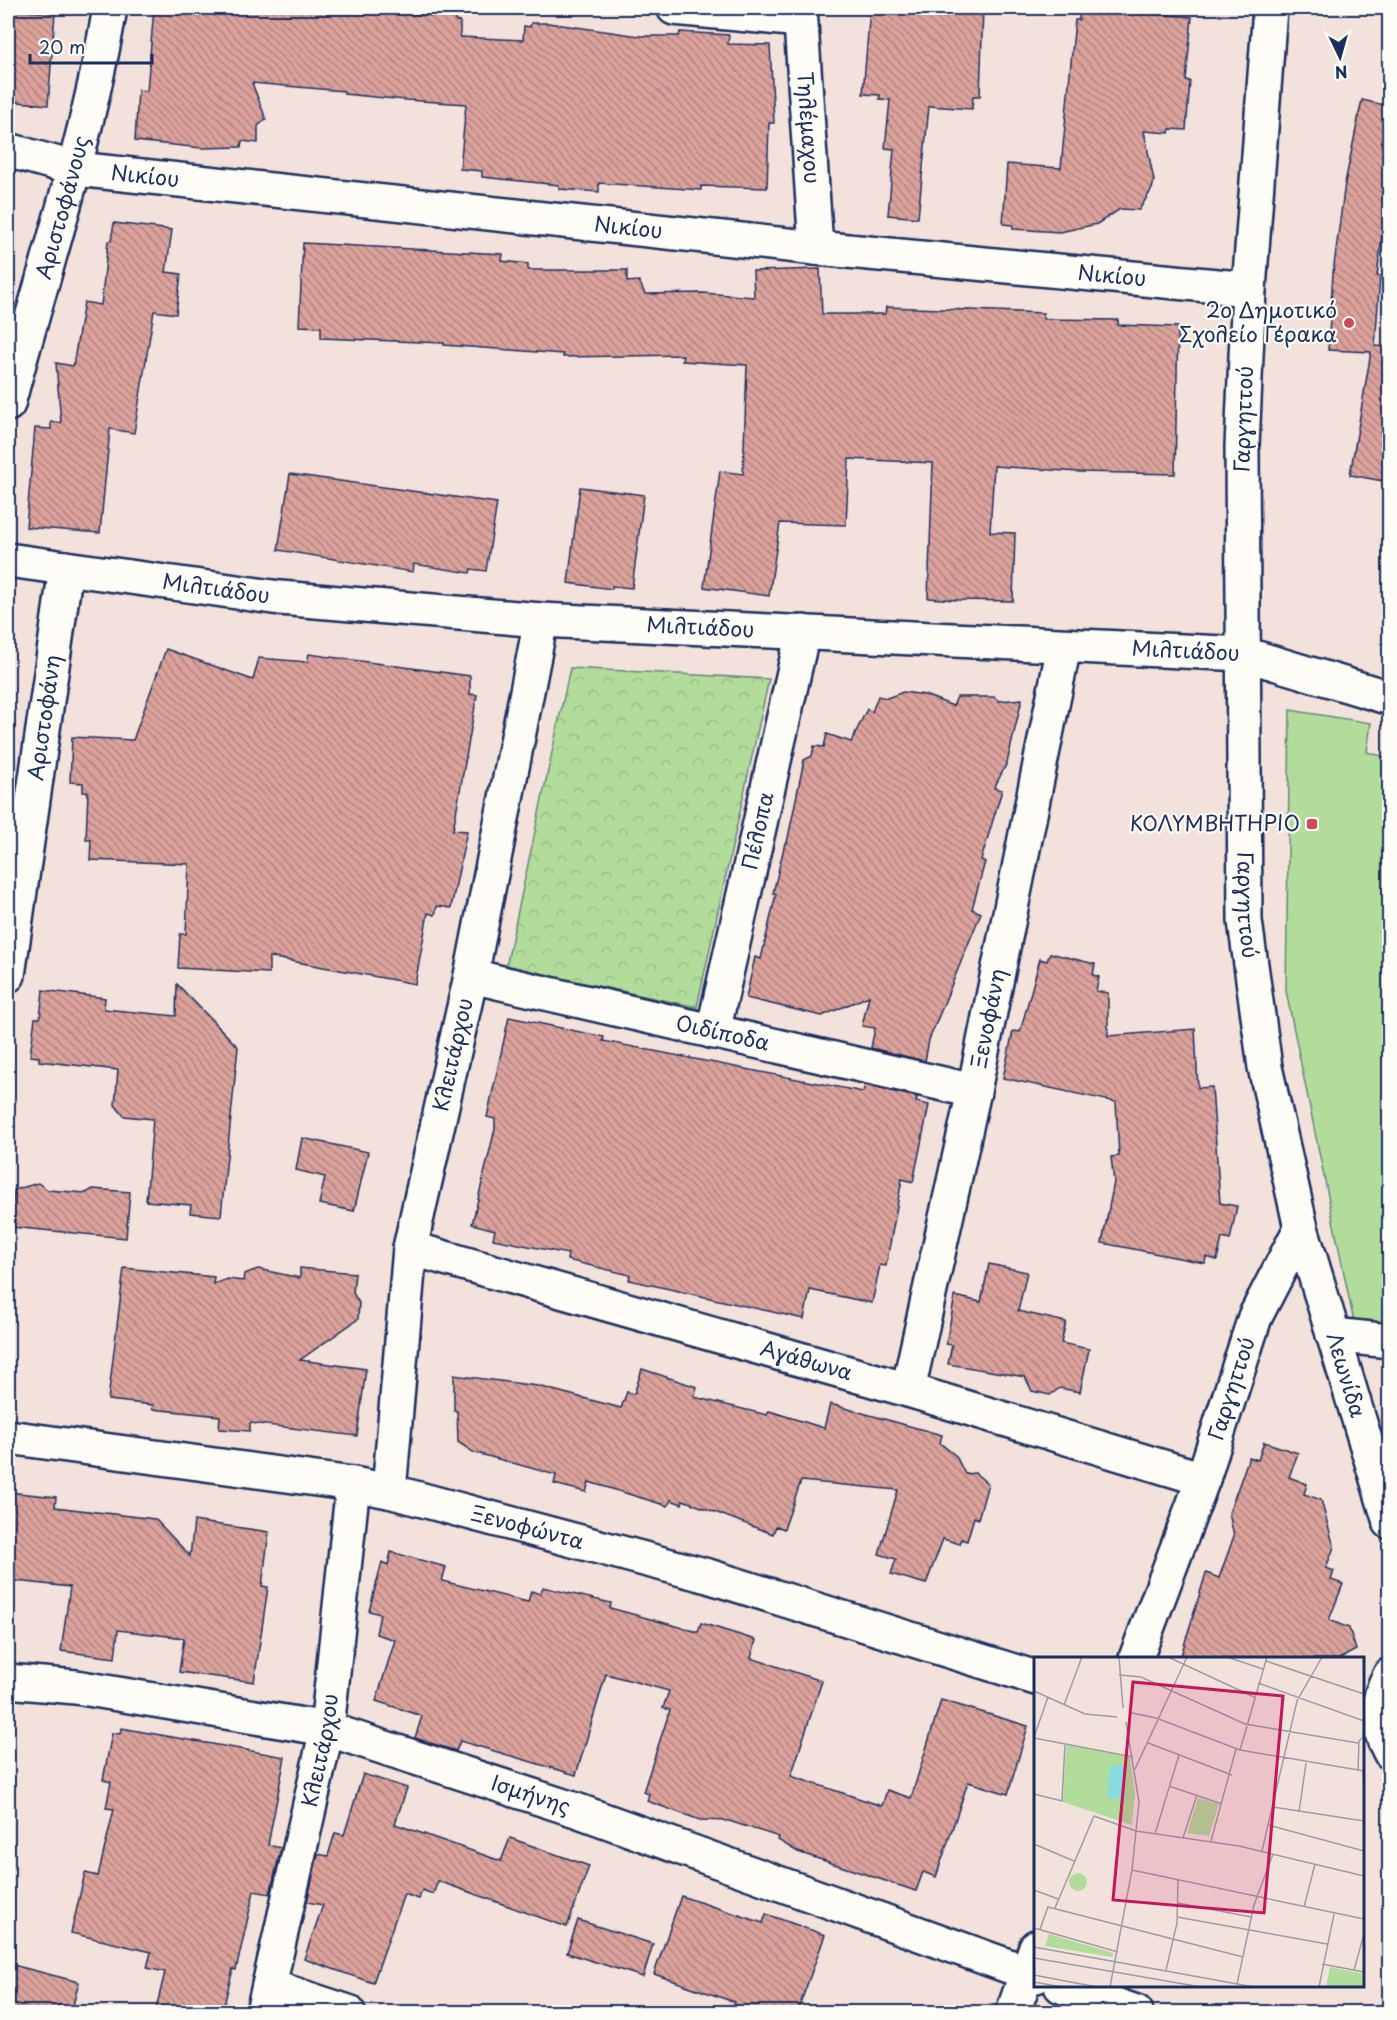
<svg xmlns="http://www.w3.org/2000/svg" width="1397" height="2020" font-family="'Playpen Sans',sans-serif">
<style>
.park{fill:url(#park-crowns);stroke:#66867c;stroke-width:1.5}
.pitch{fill:#b1dc9a;stroke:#66867c;stroke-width:1.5}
.building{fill:url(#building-back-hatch);stroke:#1b2f5e;stroke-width:1.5}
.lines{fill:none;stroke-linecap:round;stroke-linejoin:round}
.minor-casing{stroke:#1b2f5e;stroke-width:38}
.minor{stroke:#fdfcf7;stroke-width:33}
.poi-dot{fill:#d1495b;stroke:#fdfcf7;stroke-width:2}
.labels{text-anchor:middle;stroke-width:4.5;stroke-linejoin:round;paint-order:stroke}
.street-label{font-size:21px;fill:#1b2f5e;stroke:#fdfcf7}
.poi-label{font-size:21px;fill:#1b2f5e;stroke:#fdfcf7;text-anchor:end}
.inset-road{fill:none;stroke:#9d9aa9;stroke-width:1.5}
.view{fill:#c2185b;fill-opacity:0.15;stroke:#c2185b;stroke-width:3}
.inset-edge{fill:none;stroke:#1b2f5e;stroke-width:3}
</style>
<defs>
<pattern id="park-crowns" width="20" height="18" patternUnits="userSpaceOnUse" patternTransform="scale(1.5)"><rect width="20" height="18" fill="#b1dc9a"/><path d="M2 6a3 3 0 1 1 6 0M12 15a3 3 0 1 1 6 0" fill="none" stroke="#98bd87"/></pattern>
<pattern id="building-back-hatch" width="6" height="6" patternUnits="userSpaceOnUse" patternTransform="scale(1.5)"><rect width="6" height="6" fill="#dba19b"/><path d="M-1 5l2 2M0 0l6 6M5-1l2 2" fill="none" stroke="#b18482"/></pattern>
</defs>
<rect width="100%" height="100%" fill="#f3e1db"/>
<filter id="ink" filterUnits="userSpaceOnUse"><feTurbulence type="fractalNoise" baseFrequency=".0167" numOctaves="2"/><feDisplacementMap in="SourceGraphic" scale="12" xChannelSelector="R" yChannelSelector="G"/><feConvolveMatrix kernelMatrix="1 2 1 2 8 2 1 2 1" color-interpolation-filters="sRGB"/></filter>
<g filter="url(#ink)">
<path class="park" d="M570,668L769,679L697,1007L506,967Z"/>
<path class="pitch" d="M1290,710L1371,723L1367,752L1389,758V1335L1356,1332L1286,991Z"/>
<g class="building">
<path d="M154,8H312L455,17V21L460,22V37L523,40L524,26L530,27L531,23H548L639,36H679L680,32L729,35L728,44L770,45L774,123H769L767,188L701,186V190L599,183V192L559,189V185L482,177V171L460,169L466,104L406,100L344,94V91L252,83L266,119L258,126V143L242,141L241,147L202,148L135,141L138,90L147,91Z"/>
<path d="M870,8H983L980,96H973L972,109L929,106L918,218L888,215L894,149L885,148L890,100L879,99L880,95L863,94Z"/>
<path d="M1079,8L1192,17L1186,81H1190L1186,130L1170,129L1169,133L1144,131L1154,181L1152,189L1139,210L1120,209L1097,224L1060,232L1013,229V225L1003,224L1007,164L1061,168L1075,20H1079Z"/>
<path d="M8,10L55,13L48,105L8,101Z"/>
<path d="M1362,100L1389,106V180L1377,276H1380L1375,346L1389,347V482L1350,475L1371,352L1328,350L1333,273L1345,183Z"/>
<path d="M114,223L172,230L166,272L181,274L176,314L154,311L134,433L110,429L100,533L26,527L35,428L51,429V422L61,423L56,363L73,366L84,302L101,305L108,241H111Z"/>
<path d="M303,243L503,254L502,261L528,264V270H627V282L639,281L645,294L703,293L754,297L753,271L820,269L822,314H885L886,307L970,310L1043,313V319L1118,320V325L1178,327L1175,474L1079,472L994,466L990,532L1015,533L1013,601L958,600L928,598L933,463L849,459L846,525L780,523L769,596L704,587L720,471L743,474L747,365L682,361L683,355L563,357V354L444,345V343L321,338V327L299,326Z"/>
<path d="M290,474L497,503L486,571L471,569L470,573L414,564L413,572L278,550Z"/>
<path d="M580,487L644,495L632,588L612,586V589L568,583Z"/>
<path d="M166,649L253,680L259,658L307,662L309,654L470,676V694L477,695L453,830L467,831L451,908L437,906L435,915L428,913L415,984L269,957V973L178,968L180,934H186L189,864L90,860L91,840H86L88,792H83V783L70,782L72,737L133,740Z"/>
<path d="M903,692L925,695L953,706L957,697H994L999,701L1022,699L1007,763L994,788L1002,790L981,860L985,862L972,909L981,913L929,1040L925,1061L871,1048L875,1028L862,1026L869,996L822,1016L746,998L755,957L761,959L776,894L773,893L785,843H787L804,760L812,756L814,746L824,747L827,734L851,742L867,709L872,712L878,696L887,698Z"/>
<path d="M1050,953L1095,964L1093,975L1099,977L1096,991L1108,993V1036L1195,1029L1198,1088L1212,1087L1220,1203L1237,1206L1230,1240L1222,1238L1217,1260L1206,1257L1205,1263L1102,1243L1114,1182L1111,1157L1119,1156L1116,1102L1003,1078L1013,1031L1020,1032L1040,959L1047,961Z"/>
<path d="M177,984L238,1047L221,1216L190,1213L191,1205L146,1201L153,1119L124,1116L115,1105L118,1070L39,1061V1057L30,1056L35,1018H40L43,990L105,998L104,1009L176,1016Z"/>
<path d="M509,1017L604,1037L603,1041L863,1092L865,1085L917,1097L916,1102L929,1105L913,1182L902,1179L886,1266L880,1265L872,1303L810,1290L804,1319L629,1280L630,1275L567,1260L568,1254L493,1239L495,1230L472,1224L495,1129V1119L487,1117Z"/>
<path d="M302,1138L368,1152L354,1211L319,1204L325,1177L296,1170Z"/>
<path d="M38,1183L48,1190L86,1193L93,1189L130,1192L126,1238L11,1227L14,1190Z"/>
<path d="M989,1264L1027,1272L1018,1311L1066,1322L1061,1343L1089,1349L1080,1392L1060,1388L1050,1395L1032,1391L1025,1377L948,1364L952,1345L946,1344L955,1296L981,1302Z"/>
<path d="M124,1268L214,1277L213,1284L228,1279L243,1281L244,1274L258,1269L300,1278V1268L355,1273L353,1293L359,1303L358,1319L300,1360L366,1369L357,1436L250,1423V1431L219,1429L220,1416L152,1409L153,1405L108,1400Z"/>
<path d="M642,1369L697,1387L694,1397L767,1415L769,1411L824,1428L830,1404L942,1435L940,1443L956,1456L965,1474L975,1473L988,1484L978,1519L974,1517L967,1541L961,1539L960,1544L943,1539L926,1584L891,1574L896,1559L879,1554L898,1490L801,1481L784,1529L776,1526L773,1534L683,1500L682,1504L671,1500L668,1506L589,1482L586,1492L554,1484L556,1475L473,1452L458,1442L457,1411H454V1375L538,1386L621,1408L627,1392L634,1394Z"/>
<path d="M1264,1442L1298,1453L1289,1477L1307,1484L1304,1494L1321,1500L1334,1547L1326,1568L1334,1571L1331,1580L1343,1584L1329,1620L1349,1628L1356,1650L1339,1659H1180L1206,1573L1219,1578L1234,1536L1229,1513L1249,1457L1258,1460Z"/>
<path d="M8,1492L56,1497L55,1507L155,1519L190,1556L194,1521L269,1532L262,1586L268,1587L254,1682L179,1672L184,1638L118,1630L115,1658L61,1651L70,1587L8,1580Z"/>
<path d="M391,1552L446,1567L442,1581L528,1602L531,1591L540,1594L543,1587L611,1603L610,1608L698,1632L701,1623L756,1640L751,1658L822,1681L791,1776L882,1806L887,1790L911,1798L941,1700L1028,1726L1008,1794L968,1782L936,1877L923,1872L916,1891L798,1852L778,1840L779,1837L729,1821L700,1820L647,1801L649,1794L643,1792L670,1710L663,1708L669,1691L606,1674L576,1775L460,1741L456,1751L415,1738L422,1716L376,1701L395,1640L376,1634L380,1614L369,1611L382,1562L388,1565Z"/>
<path d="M121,1728L285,1757L268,1845L281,1848L270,1894L254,1891L236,1970L233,1969L222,2013H155L165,1972L147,1968L151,1952L71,1933L85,1873L98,1876L114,1809L106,1808L111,1782L103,1780L112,1733L120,1734Z"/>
<path d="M363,1774L407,1788L395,1824L501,1861L510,1838L589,1866L567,1927L438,1881L433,1894L422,1890L419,1899L404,1894L373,1983L304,1959L323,1905L307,1902L318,1854L328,1856L335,1833L344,1835Z"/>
<path d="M681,1896L763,1923L766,1914L825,1935L797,2013H730L734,2002L654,1974Z"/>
<path d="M578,1920L653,1944L643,1977L567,1953Z"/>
<path d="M13,1965L79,1982L71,2013H8V1987Z"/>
</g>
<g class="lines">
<g class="minor-casing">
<g id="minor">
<path d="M674,8L800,20"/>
<path id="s1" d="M800,8L816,248"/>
<path id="s2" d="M1270,8L1249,289L1242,446L1245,921L1265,1067L1301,1228L1390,1522"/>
<path id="s3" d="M8,150L76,169L816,248L1249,289"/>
<path id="s4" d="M8,404C43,272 87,143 110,8"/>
<path id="s5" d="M8,560L280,598L541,620L1244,654L1390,698"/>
<path id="s6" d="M8,975L66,568"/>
<path id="s7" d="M471,976L974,1091"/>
<path id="s8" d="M713,1032L803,632"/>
<path id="s9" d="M410,1248L908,1390L1203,1479"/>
<path d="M1333,1335L1390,1341"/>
<path id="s10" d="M908,1390L974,1091L1064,646"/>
<path id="s11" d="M8,1437L353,1484L389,1491L708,1576L1036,1678"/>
<path id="s12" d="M389,1491L410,1248L471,976L541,620"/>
<path id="s13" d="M1136,1658L1203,1479L1255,1317L1301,1228"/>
<path d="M1390,1675C1375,1702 1375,1725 1390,1752"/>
<path id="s14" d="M8,1681L76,1687L327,1729L576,1810L1036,1976"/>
<path d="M269,1986L348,2012"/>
<path d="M1061,1986L1136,2012"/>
<path id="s15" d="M263,2012L327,1729L353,1484"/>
<path d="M1013,2012L1036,1947"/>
</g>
</g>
<use href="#minor" class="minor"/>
</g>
</g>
<g class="poi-dot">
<circle cx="1349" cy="323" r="6"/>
<rect x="1306" y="818" width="12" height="12" rx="3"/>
</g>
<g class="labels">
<g class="street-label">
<text dy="7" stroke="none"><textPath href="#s1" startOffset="120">Τηλέμαχου</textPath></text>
<text dy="7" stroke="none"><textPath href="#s3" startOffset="140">Νικίου</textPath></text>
<text dy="7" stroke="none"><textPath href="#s4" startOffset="204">Αριστοφάνους</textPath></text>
<text dy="7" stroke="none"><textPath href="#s3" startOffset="626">Νικίου</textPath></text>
<text dy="7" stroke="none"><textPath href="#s3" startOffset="1112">Νικίου</textPath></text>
<text transform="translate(1244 419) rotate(-88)" y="7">Γαργηττού</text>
<text dy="7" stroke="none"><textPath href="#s5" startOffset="210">Μιλτιάδου</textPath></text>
<text dy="7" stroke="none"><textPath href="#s5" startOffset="696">Μιλτιάδου</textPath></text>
<text dy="7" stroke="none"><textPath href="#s5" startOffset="1182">Μιλτιάδου</textPath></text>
<text dy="7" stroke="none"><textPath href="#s6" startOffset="260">Αριστοφάνη</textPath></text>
<text dy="7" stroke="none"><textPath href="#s8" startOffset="206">Πέλοπα</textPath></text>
<text dy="7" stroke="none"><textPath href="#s2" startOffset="898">Γαργηττού</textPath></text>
<text dy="7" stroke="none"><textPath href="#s10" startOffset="380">Ξενοφάνη</textPath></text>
<text dy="7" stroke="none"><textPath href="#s7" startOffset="258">Οιδίποδα</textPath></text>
<text dy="7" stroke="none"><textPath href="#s12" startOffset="442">Κλειτάρχου</textPath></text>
<text dy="7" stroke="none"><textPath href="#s9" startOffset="412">Αγάθωνα</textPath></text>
<text dy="7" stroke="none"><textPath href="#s2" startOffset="1380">Λεωνίδα</textPath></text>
<text dy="7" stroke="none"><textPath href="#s13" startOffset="286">Γαργηττού</textPath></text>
<text dy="7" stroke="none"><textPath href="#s11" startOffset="528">Ξενοφώντα</textPath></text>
<text dy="7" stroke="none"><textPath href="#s15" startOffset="268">Κλειτάρχου</textPath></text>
<text dy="7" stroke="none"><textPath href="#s14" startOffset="537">Ισμήνης</textPath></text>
</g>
<g class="poi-label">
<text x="1337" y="318">2ο Δημοτικό<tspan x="1337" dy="24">Σχολείο Γέρακα</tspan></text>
<text x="1300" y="831">ΚΟΛΥΜΒΗΤΗΡΙΟ</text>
</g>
</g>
<g transform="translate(1034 1657)">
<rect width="330" height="330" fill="#f3e1db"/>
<path d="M164,141L185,147L175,179L153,176ZM15,277L79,296V300L11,289ZM296,310L330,317V330H292Z" fill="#b1dc9a"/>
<path d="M32,88L96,100L101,137L98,168L29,145ZM35 225a9 9 0 1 1 18 0a9 9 0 1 1-18 0Z" fill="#b1dc9a"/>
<path d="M76,108L90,109L87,142L73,141Z" fill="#89dae1"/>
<path class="inset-road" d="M85,0L89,51M134,0L220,40M193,0L229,12M232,4L330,37M85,18L107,20L211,67L324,86M224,26L330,64M0,34L51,57L83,60M30,48L48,0M98,56L122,61L206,93L330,114M0,80L14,40M329,80L330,59M0,81L99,100M114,86L198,118M206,93L233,0M101,112L153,0M324,114L325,84L329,80M329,114L330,132M135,129L188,147M0,137L28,144L31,87M239,150L330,164M265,155L272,106M234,168L330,194M121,177L145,98M149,181L163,138M177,184L202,92M0,187L40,204M228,194L263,44L288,0M98,213L330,262M0,233L24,242M144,246L217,260M270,250L281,207M21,251L60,159L102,174L205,189L330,219M143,260L293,287M0,271L84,295M6,272L14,250L209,300M0,290L220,330M0,301L167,330M288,307L330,315M132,313L143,266L144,222M320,313L330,277M0,318L63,330M0,325L28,330M203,327L220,248L239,197M76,330L98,213L105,145L92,65M285,330L300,257"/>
<path class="view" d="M99,25L249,39L230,256L79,243Z"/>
<rect width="330" height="330" class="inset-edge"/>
</g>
<rect width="1397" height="2020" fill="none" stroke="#fdfcf7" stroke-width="30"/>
<rect x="15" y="15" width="1367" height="1990" fill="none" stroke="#1b2f5e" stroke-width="2" filter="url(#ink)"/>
<g transform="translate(1340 57) rotate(175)" stroke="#fdfcf7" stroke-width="4.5" paint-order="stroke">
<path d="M0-4.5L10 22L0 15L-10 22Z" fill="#1b2f5e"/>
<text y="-9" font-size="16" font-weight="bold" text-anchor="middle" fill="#1b2f5e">N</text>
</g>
<path d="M30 54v9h122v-9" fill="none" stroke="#1b2f5e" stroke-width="3"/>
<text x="39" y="54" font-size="18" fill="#1b2f5e" stroke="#fdfcf7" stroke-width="4.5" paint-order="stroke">20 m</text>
</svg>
